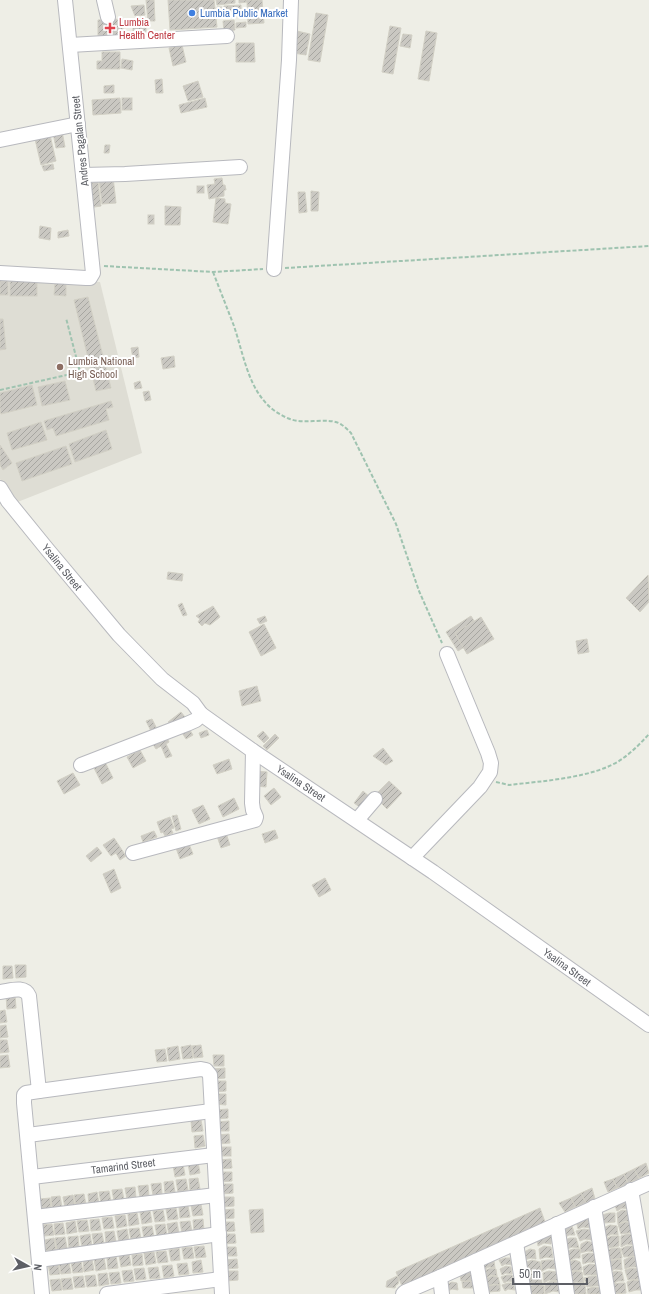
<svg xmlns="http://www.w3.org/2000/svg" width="649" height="1294" font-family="'Archivo Narrow',sans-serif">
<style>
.education{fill:#deddd4}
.building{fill:url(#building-hatch);stroke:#d2d0c5}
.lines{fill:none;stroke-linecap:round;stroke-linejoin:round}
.minor-casing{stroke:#b8b9be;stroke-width:16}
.path{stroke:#9fc3b0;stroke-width:2;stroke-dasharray:4 2;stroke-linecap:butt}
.minor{stroke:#fff;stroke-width:14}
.shop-dot{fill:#3f7fe0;stroke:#fff;stroke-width:1.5}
.health-dot{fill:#e0444e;stroke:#fff;stroke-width:1.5}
.education-dot{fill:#8d6e63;stroke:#fff;stroke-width:1.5}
.labels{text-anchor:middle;stroke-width:4;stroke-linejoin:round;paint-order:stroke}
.shop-label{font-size:11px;fill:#366cbe;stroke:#fff;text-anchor:start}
.health-label{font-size:11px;fill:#be3a42;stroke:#fff;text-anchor:start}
.street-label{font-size:11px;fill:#5d5f65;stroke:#fff}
.education-label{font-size:11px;fill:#785e54;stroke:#fff;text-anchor:start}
</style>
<defs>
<pattern id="building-hatch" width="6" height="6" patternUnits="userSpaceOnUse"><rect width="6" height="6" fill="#cac8c2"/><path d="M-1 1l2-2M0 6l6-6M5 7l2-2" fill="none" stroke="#a7a6a1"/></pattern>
</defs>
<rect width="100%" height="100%" fill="#eeeee6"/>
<path class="education" d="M0,278L100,282L142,453L15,503L0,479Z"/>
<g class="building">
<path d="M146,0H154L155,21H148Z"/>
<path d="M168,0H214L217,27L170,30Z"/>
<path d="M216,0H235V3L217,5Z"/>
<path d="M239,0H262L264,23L248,24L247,2L239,3Z"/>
<path d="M144,5L145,15L135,16L131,6Z"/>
<path d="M241,5V11L224,12V6Z"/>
<path d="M217,7H222L223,17L217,18Z"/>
<path d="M316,13L328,15L320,62L308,60Z"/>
<path d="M123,19V36H98V20Z"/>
<path d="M234,20L235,30L224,31L223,21Z"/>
<rect x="133" y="21" width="13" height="15"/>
<path d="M246,22V27L236,28V23Z"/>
<path d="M390,26L401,28L393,74L382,72Z"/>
<path d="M297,31L310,34L306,55L293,53Z"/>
<path d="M426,31L437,33L429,81L418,79Z"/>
<path d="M403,34L412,35L410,48L400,46Z"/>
<path d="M236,43H254L255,62H236Z"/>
<path d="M182,45L186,62L173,66L169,48Z"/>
<path d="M102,52H120V69H97V61H102Z"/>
<path d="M122,59L133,61L132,70L121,68Z"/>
<path d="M162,79L163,93H156L155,80Z"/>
<path d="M198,81L203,97L188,101L183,86Z"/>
<path d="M114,85V93H104V86Z"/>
<path d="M120,98L121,113L93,115L92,100Z"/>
<rect x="122" y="98" width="10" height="12"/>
<path d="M205,98L207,107L181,113L179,105Z"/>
<path d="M62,131L65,147L56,148L53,133Z"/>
<path d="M50,135L56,161L41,165L35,139Z"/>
<path d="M105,145H110L109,153H104Z"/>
<path d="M53,164L54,169L44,171L42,166Z"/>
<path d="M113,177L116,203L102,204L99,179Z"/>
<path d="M222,178L223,185H225L226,190H224V196L209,199L207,185L215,184L214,179Z"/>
<path d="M84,179H91L92,183L98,182L101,206L88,208Z"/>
<rect x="197" y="186" width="7" height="7"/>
<path d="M311,191L319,192L318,211H311Z"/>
<path d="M298,192H305L307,212L299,213Z"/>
<path d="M216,198L225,199V203L231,204L228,224L213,222Z"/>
<path d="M165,206L181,207L180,225H165Z"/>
<rect x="148" y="215" width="6" height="9"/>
<path d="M40,226L51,228L50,240L39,238Z"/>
<path d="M68,230L69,236L58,238V232Z"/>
<rect x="0" y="281" width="8" height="14"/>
<rect x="10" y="281" width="27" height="15"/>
<path d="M55,283H66V296L54,295Z"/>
<path d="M88,297L111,388L96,391L74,300Z"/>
<path d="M0,319H3L6,349L0,350Z"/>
<path d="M138,347L139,357L133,358L131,348Z"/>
<path d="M174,356L175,367L163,369L161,358Z"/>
<path d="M65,381L70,400L42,406L38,387Z"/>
<path d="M140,381L142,388L135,389L134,383Z"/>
<path d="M32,385L37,405L1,414L0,409V393Z"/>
<path d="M149,391L151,400L145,401L143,392Z"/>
<path d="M111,401L113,407L106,409L109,420L56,436L53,428L47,430L44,421Z"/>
<path d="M41,422L47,440L12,450L7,433Z"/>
<path d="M106,430L112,449L75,462L69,444Z"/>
<path d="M0,445L12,463L3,470L0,465Z"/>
<path d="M66,446L72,464L22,481L16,463Z"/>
<path d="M168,572L183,574L182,581L167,579Z"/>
<path d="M648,575L649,602L640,612L626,598Z"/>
<path d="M182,603L187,615L183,616L178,605Z"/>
<path d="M213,606L220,617L210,625L205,623L202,626L198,622L200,619L196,616Z"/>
<path d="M265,616L267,621L260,624L257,619Z"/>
<path d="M471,616L483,635L458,651L446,632Z"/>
<path d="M481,617L494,639L467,654L455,633Z"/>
<path d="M264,624L276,648L261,656L249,632Z"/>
<path d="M587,639L589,652L578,654L576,641Z"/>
<path d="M257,686L261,701L242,706L239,691Z"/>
<path d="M181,712L185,717L173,727L168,722Z"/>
<path d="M152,719L157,729L151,731L146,721Z"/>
<path d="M188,727L193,735L186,739L181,731Z"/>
<path d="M207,730L209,735L201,738L199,733Z"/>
<path d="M263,731L269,738L264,743L257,736Z"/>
<path d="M275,734L279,738L267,750L263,746Z"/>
<path d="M166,736L169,742L166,744L172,756L166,758L161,746L156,749L152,743Z"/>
<path d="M383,748L393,761L386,765L373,756Z"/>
<path d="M140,750L146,761L133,768L127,757Z"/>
<path d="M229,759L232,769L217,774L213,765Z"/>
<path d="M104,760L113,778L102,784L93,766Z"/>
<path d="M257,771L267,772L266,787L255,786Z"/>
<path d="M73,773L80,785L64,794L57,781Z"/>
<path d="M389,781L402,793L387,809L374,796Z"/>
<path d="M274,788L281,797L271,805L264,796Z"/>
<path d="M363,791L371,798L361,808L354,803Z"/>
<path d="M234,798L239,809L223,817L218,806Z"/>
<path d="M203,805L210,819L199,824L192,810Z"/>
<path d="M177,815L181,829L176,831L172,816Z"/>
<path d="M170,817L174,828L171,829L173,833L165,836L163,832L161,833L157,822Z"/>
<path d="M225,830L230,845L221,848L216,833Z"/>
<path d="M275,830L278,838L265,843L262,834Z"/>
<path d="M154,831L157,837L143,842L141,836Z"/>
<path d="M114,838L126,856L120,860L116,853L111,856L103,845Z"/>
<path d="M189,844L193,854L180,859L176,848Z"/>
<path d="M97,847L102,853L91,862L86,856Z"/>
<path d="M114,869L121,888L111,893L103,874Z"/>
<path d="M325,878L331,890L319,897L312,885Z"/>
<path d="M15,965H26V977L16,978Z"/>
<path d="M3,966H12L13,978L3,979Z"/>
<path d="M15,995L16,1008L7,1009L6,996Z"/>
<path d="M5,1010L7,1022L0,1023V1011Z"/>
<path d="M6,1025L8,1037L0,1038V1026Z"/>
<path d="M0,1040H7L9,1052L0,1053Z"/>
<path d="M191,1045L193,1058L183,1059L181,1047Z"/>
<path d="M201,1045L203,1057L194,1058L192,1046Z"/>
<path d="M178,1046L180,1059L169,1061L167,1048Z"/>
<path d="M165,1049L167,1061L157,1062L155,1050Z"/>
<path d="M8,1055L10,1067L0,1068V1056Z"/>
<path d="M213,1055H224V1066H214Z"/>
<path d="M225,1068V1078L214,1079L213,1069Z"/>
<path d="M214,1081H226V1091L214,1092Z"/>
<path d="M215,1094H226V1105L214,1104Z"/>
<path d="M228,1109V1118L216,1119L215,1110Z"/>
<path d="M201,1120L203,1131L192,1132L191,1121Z"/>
<path d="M229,1121V1131H217V1122Z"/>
<path d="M229,1134L230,1143L218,1144L217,1135Z"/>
<path d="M203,1135L205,1146L195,1148L194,1136Z"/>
<rect x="219" y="1147" width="12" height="9"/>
<path d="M231,1159L232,1168L220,1169L219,1160Z"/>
<path d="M198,1162L200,1173L190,1175L188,1163Z"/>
<path d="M646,1163L649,1173L639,1178L634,1169Z"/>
<path d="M183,1164L185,1175L175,1177L173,1165Z"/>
<path d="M634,1169L639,1179L628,1183L624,1174Z"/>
<path d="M220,1172H232V1181L220,1182Z"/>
<path d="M624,1174L628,1184L617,1188L613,1179Z"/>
<path d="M198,1178L200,1189L190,1190L189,1179Z"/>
<path d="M186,1179L188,1190L178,1192L176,1180Z"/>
<path d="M613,1179L617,1188L608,1192L604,1182Z"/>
<path d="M173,1181L175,1192L165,1193L164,1182Z"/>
<path d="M161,1183L162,1194L153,1195L151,1184Z"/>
<path d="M220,1184H233V1193L221,1194Z"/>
<path d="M148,1185L149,1196L140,1197L138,1186Z"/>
<path d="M135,1187L136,1198L127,1199L125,1188Z"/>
<path d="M592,1188L595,1199L585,1203L581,1193Z"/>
<path d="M122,1189L124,1200L114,1201L112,1190Z"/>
<path d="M109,1191L111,1202L101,1203L99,1192Z"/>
<path d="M97,1192L99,1204L89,1205L88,1194Z"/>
<path d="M581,1193L586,1203L575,1207L571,1198Z"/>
<path d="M84,1194L86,1205L76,1207L74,1195Z"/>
<path d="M73,1195L75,1207L65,1208L63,1197Z"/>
<path d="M60,1196L62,1207L52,1208L51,1197Z"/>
<path d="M221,1197H234V1206L222,1207Z"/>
<path d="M50,1198L51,1209L42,1210L40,1199Z"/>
<path d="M571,1198L575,1207L565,1212L559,1203Z"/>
<path d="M630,1200L629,1209L622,1208L617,1211L614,1203Z"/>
<path d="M201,1204L203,1215L193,1216L191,1205Z"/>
<path d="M188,1206L190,1217L180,1218L179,1207Z"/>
<path d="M176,1208L178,1219L168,1220L166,1209Z"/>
<path d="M540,1208L545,1222L402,1286L396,1272Z"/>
<path d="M234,1209V1218L222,1219V1210Z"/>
<path d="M263,1209L264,1232L251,1233L249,1210Z"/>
<path d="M163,1210L165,1221L155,1222L153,1211Z"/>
<path d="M622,1210L631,1211L633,1222L625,1221L618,1224L617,1213Z"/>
<path d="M150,1211L152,1222L142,1224L140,1212Z"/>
<path d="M137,1213L139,1224L129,1226L128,1214Z"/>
<path d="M609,1213H615V1222L604,1223L602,1215Z"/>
<path d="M125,1215L127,1226L117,1228L115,1216Z"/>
<path d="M112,1217L114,1228L104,1229L102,1218Z"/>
<path d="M581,1218L591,1219V1228L583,1227L578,1229L576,1220Z"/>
<path d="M99,1219L101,1230L91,1231L90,1220Z"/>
<path d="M203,1219L204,1230L194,1231L193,1220Z"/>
<path d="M87,1220L89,1231L79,1232L77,1221Z"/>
<path d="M75,1221L77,1232L67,1234L66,1223Z"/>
<path d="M190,1221L192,1232L182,1233L180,1222Z"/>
<path d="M177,1222L179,1234L169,1235L167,1224Z"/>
<path d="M222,1222H234L235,1231L223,1232Z"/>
<path d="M626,1222L632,1223L635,1233H628L621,1234L618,1224Z"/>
<path d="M63,1223L65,1234L55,1235L54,1224Z"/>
<path d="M52,1224L54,1235L44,1236L42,1225Z"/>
<path d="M165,1224L167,1235L157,1236L155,1225Z"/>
<path d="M610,1225L617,1226L618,1235L612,1234L606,1237L603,1228Z"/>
<path d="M152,1226L154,1237L144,1238L142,1227Z"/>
<path d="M572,1226L575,1235H569L564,1238L562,1228Z"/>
<path d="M139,1228L141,1239L131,1240L129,1229Z"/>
<path d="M127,1229L129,1241L119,1242L117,1231Z"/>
<path d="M584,1229L590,1230L592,1240L585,1239L580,1241L576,1231Z"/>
<path d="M114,1231L116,1242L106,1243L105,1232Z"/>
<path d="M102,1233L104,1244L94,1245L92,1234Z"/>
<path d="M90,1234L92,1246L82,1247L80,1236Z"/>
<path d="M223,1234H235L236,1243L224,1244Z"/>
<path d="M628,1234L635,1235L636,1245L627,1244L621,1247V1236Z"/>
<path d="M543,1235L552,1236L551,1244L544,1243L538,1246L537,1238Z"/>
<path d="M78,1236L79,1247L69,1248L68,1237Z"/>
<path d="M612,1236H619V1246L608,1248L605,1239Z"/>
<path d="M65,1237L67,1248L57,1250L55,1238Z"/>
<path d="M54,1238L56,1250L46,1251L45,1240Z"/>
<path d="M570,1238H576L579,1248L572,1247L565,1250V1240Z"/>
<path d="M587,1241L593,1243L595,1252L588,1251L580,1253L581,1244Z"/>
<path d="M204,1246L206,1257L196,1258L194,1247Z"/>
<path d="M544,1246L551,1247L553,1258L546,1257L540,1259L539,1249Z"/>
<path d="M627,1246H637V1256L624,1257L621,1249Z"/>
<path d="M192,1247L194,1258L184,1259L182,1248Z"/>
<path d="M224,1247H236L237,1256H225Z"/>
<path d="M179,1248L180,1260L171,1261L169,1250Z"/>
<path d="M614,1248H620L622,1258L608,1260L607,1250Z"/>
<path d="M530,1249L535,1250L536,1259L531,1258L524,1260V1252Z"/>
<path d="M573,1249H580V1258H575L569,1261L565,1252Z"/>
<path d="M166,1251L168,1262L158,1263L156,1252Z"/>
<path d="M154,1252L156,1263L146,1265L144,1253Z"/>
<path d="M589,1253L597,1254L598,1263L589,1262L583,1264L582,1255Z"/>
<path d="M129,1254L131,1265L121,1267L119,1255Z"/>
<path d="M142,1254L143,1265L133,1266L132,1255Z"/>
<path d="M116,1256L118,1268L108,1269L107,1258Z"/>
<path d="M639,1257V1267H630L625,1269L624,1260L630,1257Z"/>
<path d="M104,1258L106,1269L96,1271L94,1259Z"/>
<path d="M505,1258H510L512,1265L505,1264L502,1266L499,1260Z"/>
<path d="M92,1259L94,1270L84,1272L83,1260Z"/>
<path d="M237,1259L238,1268L225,1269V1260Z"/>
<path d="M621,1259L622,1270L615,1269L610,1272L608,1261Z"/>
<path d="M201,1260L203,1272L193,1273L192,1262Z"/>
<path d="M489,1260L494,1261L495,1268L489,1267L485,1269L483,1263Z"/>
<path d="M532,1260L540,1262L542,1272L534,1271L527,1273L524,1263Z"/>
<path d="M548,1260H555L557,1269L548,1268L542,1271L541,1261Z"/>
<path d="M575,1260L580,1262L582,1270L571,1271L568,1262Z"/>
<path d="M81,1261L83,1272L73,1273L71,1262Z"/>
<path d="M69,1262L71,1273L61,1274L59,1263Z"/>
<path d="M58,1263L60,1274L50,1275L48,1264Z"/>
<path d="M187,1263L189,1274L179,1275L177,1264Z"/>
<path d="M590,1264L597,1265L599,1275H584L583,1267Z"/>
<path d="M172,1265L174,1276L164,1278L162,1266Z"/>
<path d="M506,1266L511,1267L512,1274L506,1273L502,1275L500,1269Z"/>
<path d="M158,1267L160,1278L150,1279L148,1268Z"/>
<path d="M144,1268L146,1279L136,1280L134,1269Z"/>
<path d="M491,1268L496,1269L497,1276L491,1275L486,1278V1270Z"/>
<path d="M631,1268L641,1269V1279L628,1280L625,1270Z"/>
<path d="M132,1270L134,1281L124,1282L122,1271Z"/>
<path d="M225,1271H238V1280L226,1281Z"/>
<path d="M549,1271L557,1272L559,1281L549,1280L544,1283L543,1273Z"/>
<path d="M575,1271L582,1272L584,1283L576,1282L571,1284L569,1273Z"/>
<path d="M616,1271L622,1272L624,1281H618L613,1284L610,1273Z"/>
<path d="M119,1272L121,1283L111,1284L109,1273Z"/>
<path d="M466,1272H474V1281H461L460,1274Z"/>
<path d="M534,1272L541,1274L542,1283L529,1284L528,1275Z"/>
<path d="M107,1273L109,1284L99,1286L98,1274Z"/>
<path d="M95,1275L97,1286L87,1287L85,1276Z"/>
<path d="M507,1275H512L514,1282L508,1281L504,1283L501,1277Z"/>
<path d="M83,1276L85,1287L75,1288L73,1277Z"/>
<path d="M397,1276L399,1279L398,1284L396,1285L395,1288L386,1287L387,1281Z"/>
<path d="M492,1276L498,1277L500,1285L493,1284L487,1287L485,1279Z"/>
<path d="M592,1276H599L601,1286H593L587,1287L584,1278Z"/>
<path d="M71,1278L73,1289L63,1290L61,1279Z"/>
<path d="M60,1279L62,1290L52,1291L50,1280Z"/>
<path d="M633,1280L642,1281V1290H636L629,1292L627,1282Z"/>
<path d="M468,1281L475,1282V1288H463L462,1282Z"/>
<path d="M551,1281L560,1282L559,1292L553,1291L545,1294V1284Z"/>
<path d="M452,1282L457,1283L458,1290L452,1289L448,1291L446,1285Z"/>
<path d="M508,1283H513L515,1290L508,1289L505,1291L502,1285Z"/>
<path d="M620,1283H625L626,1293L616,1294L613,1284Z"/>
<path d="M536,1284L544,1286V1294H530L529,1287Z"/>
<path d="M578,1284L585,1285L586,1294H573L571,1286Z"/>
<path d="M493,1285H500V1291L489,1292L487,1287Z"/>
<path d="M593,1287L601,1288L602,1294H588L587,1289Z"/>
</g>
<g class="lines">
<g class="minor-casing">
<g id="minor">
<path d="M104,0L108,17"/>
<path d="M70,45L227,36"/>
<path d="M0,140L78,124"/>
<path d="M83,175L125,174L240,167"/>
<path d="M274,269L289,60L291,0"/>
<path d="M0,273L86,278H90L93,273L65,0"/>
<path d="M0,488L8,501L47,549L119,635L162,679L193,703L201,714L253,751L433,872L649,1025"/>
<path d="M81,765L187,724L196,720L201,714"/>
<path d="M357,820L375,799"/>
<path d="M133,853L255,820L256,817L253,810L252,803L253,751"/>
<path d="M412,858L480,787L490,772L491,763L488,753L447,654"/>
<path d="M0,992C10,991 24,985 29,996L39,1091"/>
<path d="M28,1135L211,1111"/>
<path d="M32,1177L214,1155"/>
<path d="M631,1190L649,1293"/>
<path d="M594,1207L608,1294"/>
<path d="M35,1217L216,1195"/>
<path d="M557,1224L567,1294"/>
<path d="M516,1243L524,1294"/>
<path d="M39,1260L219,1234"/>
<path d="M476,1261L482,1294"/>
<path d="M440,1277L442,1294"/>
<path d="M42,1294L24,1103V1095L26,1093L39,1091L201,1069L206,1070L210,1075L222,1294"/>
<path d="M107,1294L221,1279"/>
<path d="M403,1294L405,1292L440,1277L649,1183"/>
</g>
</g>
<g class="path">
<path d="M104,266L213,272L263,269"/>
<path d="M285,268L649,246"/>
<path d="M213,272C220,290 227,308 234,326C246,362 250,404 290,419C305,425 330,416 342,425C345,427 348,430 351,433L396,524L419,591L442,643"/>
<path d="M0,390L80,372L66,318"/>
<path d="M496,782L509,785C542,781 595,778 622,759C632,752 641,743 649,734"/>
</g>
<use href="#minor" class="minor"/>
</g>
<circle class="shop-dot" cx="192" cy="13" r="4"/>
<path class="health-dot" d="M108 22h4v4h4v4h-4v4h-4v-4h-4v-4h4z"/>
<circle class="education-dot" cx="60" cy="367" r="4"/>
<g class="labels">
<g class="shop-label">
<text x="200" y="17">Lumbia Public Market</text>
</g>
<g class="health-label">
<text x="119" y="26">Lumbia<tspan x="119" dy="13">Health Center</tspan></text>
</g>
<g class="street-label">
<text transform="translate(80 141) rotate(-96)" y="4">Andres Pagalan Street</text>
<text transform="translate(62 567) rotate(51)" y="4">Ysalina Street</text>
<text transform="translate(301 783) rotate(34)" y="4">Ysalina Street</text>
<text transform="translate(567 967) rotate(36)" y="4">Ysalina Street</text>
<text transform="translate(123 1166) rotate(-7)" y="4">Tamarind Street</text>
</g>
<g class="education-label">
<text x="68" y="365">Lumbia National<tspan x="68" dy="13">High School</tspan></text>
</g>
</g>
<g transform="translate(28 1266) rotate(98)" stroke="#ffffff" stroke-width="3" paint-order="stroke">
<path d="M0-3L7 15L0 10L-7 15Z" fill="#5d5f65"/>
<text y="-6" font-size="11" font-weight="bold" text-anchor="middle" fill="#5d5f65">N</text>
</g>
<path d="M513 1278v6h74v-6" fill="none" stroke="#5d5f65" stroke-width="2"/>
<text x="519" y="1278" font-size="12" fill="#5d5f65" stroke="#ffffff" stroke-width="3" paint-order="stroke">50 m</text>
</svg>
